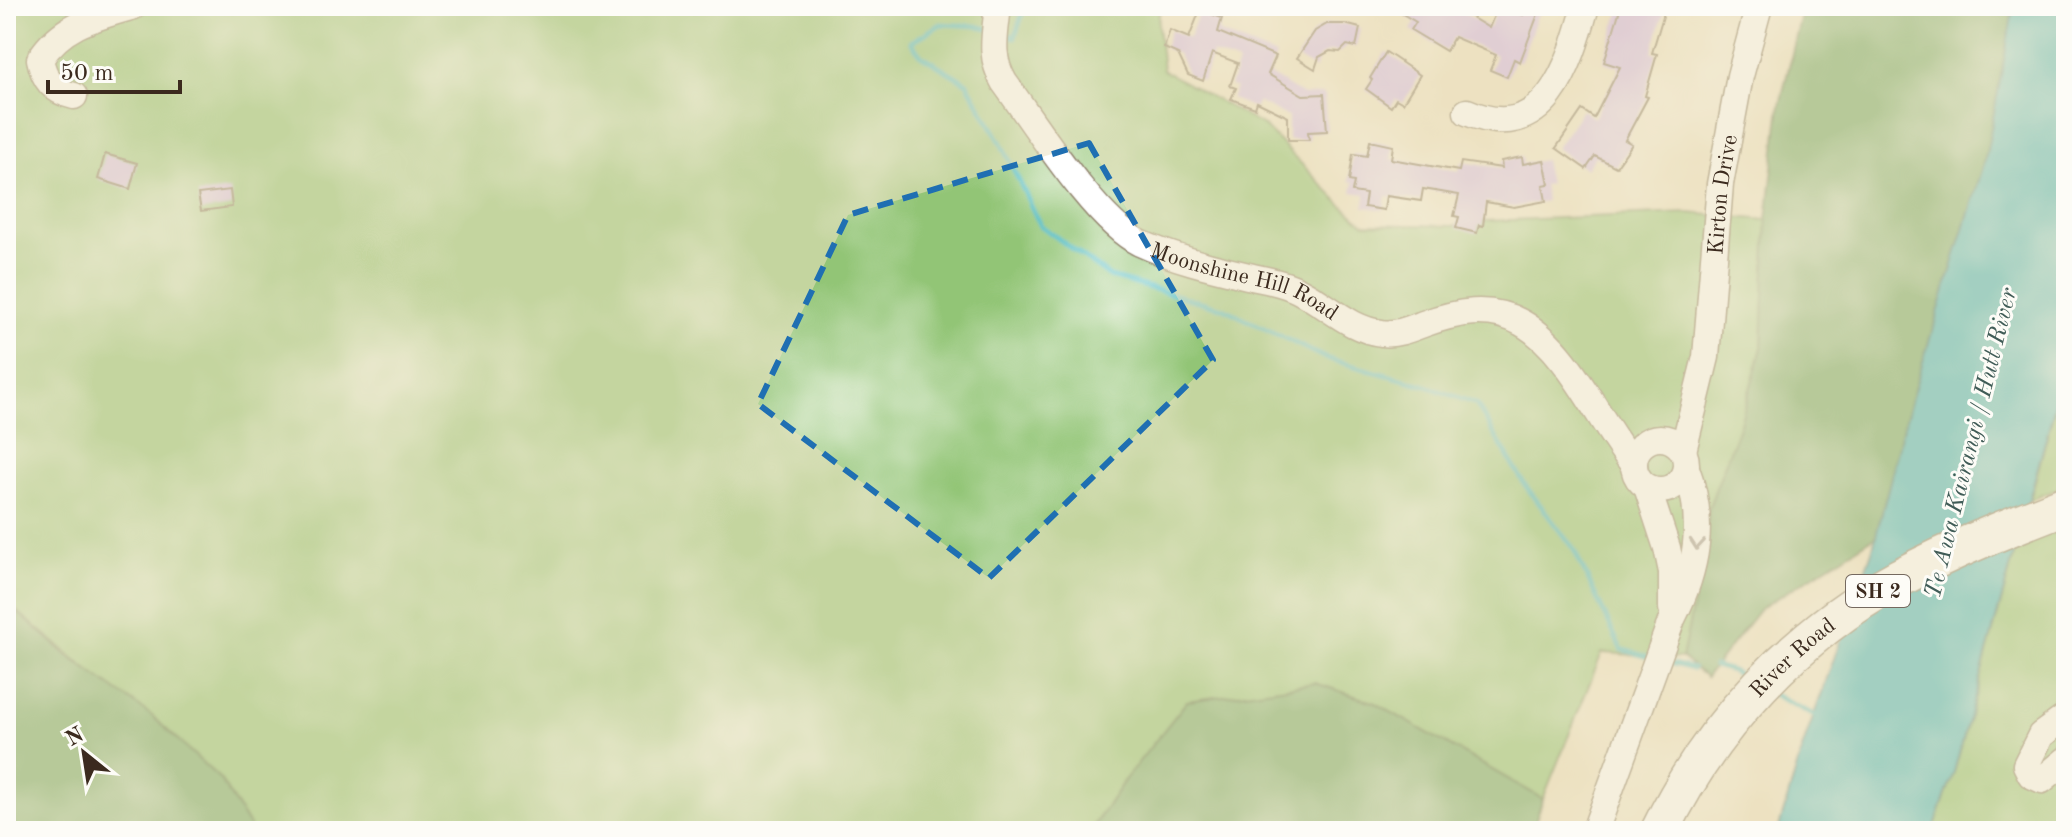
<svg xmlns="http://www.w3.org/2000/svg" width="2072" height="837" font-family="'Old Standard TT',serif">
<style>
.green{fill:#92c576;stroke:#66784a;stroke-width:2}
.forest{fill:#75aa67;stroke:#586a42;stroke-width:2}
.water{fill:#4ab9c0;stroke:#42726f;stroke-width:2}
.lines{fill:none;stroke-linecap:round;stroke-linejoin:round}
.stream{stroke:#4ab9c0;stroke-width:5}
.building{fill:#d1b6e9}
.minor-casing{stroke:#948670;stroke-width:29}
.highway-casing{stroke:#948670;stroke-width:41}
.minor{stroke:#fff;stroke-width:26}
.highway{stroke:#fff;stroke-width:38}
.oneway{stroke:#a79f9a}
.marked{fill:none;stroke:#1f6fb2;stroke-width:6;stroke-dasharray:16 10;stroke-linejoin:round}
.labels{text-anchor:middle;stroke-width:6;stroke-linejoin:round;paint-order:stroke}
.shield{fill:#fdfcf7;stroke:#75695f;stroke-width:2}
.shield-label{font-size:20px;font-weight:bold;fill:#3b2a1e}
.street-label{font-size:22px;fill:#3b2a1e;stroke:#fdfcf7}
.water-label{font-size:24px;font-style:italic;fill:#405c57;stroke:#fdfcf7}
</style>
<rect width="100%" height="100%" fill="#fdfcf7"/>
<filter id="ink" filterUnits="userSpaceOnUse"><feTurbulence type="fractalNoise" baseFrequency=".0125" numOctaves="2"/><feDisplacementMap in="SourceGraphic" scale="16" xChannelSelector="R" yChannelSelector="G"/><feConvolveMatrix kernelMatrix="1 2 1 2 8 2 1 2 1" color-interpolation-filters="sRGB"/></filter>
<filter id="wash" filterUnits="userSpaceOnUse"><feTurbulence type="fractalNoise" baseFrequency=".006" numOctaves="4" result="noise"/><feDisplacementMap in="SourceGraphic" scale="32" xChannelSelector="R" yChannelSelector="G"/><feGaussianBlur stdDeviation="1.8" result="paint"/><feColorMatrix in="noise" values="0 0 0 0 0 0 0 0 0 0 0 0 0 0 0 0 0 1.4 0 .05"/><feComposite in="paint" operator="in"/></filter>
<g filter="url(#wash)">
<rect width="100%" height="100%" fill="#ede1c1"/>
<g class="green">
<path d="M6,6H1160L1158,25L1163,70L1265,127L1341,204L1365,224L1454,226L1485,221L1688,213L1767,220L1762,348L1740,424L1709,507L1704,553L1682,658L1602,653L1543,799L1373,702L1315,683L1126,778L1090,831H252L220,779L6,602Z"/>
<path d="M2066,365V486L2030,500Z"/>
<path d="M2066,523V831H1933L1954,772L2018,541Z"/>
</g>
<g class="forest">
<path d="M1803,6H2014L1985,161L1911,400L1876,536L1761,608L1706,677L1682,658L1704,553V535L1709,507L1740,424L1762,348L1767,220L1780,105Z"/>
<path d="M6,602L68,656L151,715L220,779L252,831H6Z"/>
<path d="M1315,683L1373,702L1543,799L1532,831H1090L1126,778L1187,701Z"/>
</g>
<path class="water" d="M2014,6H2066V365L1954,772L1933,831H1778L1804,743L1872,551L1911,400L1985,161Z"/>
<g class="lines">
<g class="stream">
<path d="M988,29L976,26L941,24L911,42L922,56L967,83L1000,141L1040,225L1110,277L1223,308L1325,358L1424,385L1476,404L1525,485L1573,548L1621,649L1648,657"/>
<path d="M1001,33L1015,37L1025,6"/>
<path d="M1665,662L1693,669"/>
<path d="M1714,666L1732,671L1746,679"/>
<path d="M1772,694L1820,718"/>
</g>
</g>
<g id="blocks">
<g class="building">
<path d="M1389,6H1453L1489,28L1498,6L1523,15L1526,6H1541L1520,62L1514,59L1507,77L1490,70L1496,55L1454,37L1446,51L1411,30L1416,22Z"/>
<path d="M1621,6H1666L1652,53L1657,54L1645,96L1648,97L1625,140L1632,144L1616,167L1595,156L1586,169L1556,148L1582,110L1594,118L1620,67L1604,62Z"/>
<path d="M1200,10L1222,18L1218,32L1276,56L1268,74L1303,95L1324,94L1327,131L1308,132L1309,140H1288V117L1257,102L1255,108L1231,99L1236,88L1230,86L1238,63L1212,53L1203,81L1188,75L1178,54L1164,48L1170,30L1189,38Z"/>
<path d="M1327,24H1345L1360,28L1356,47L1347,45L1340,52L1330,51L1319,57L1315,69L1297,58L1315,31Z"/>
<path d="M1386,52L1420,75L1403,103L1396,99L1391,107L1366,89L1372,80L1370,78Z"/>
<path d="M1370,141L1393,146L1391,159L1459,171L1461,162L1502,168L1501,161L1522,157L1523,164L1544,160L1549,184L1543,185L1546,201L1514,207L1486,202L1483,226L1479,225L1477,233L1456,228L1459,217L1454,216L1459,195L1423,189L1421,201L1386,196L1384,210L1364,207L1366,194L1352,192L1354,182L1349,181L1353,154L1367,156Z"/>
<path d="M105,154L137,163L130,189L98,179Z"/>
<path d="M230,190L232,207L201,211L198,194Z"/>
</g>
</g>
</g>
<g filter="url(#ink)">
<use href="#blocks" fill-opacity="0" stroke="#948670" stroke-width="2"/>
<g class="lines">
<g class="minor-casing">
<g id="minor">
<path id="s1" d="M998,6C995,35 989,56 1004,82C1035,124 1096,222 1140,243C1173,258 1209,267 1244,275C1260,279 1276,281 1291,287C1322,299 1348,330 1382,333C1396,335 1410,329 1423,324C1456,312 1490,305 1522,323C1570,350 1599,423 1634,465"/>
<path d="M74,96C53,91 44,80 40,59C62,24 96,17 134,6"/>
<path d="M1467,112C1546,147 1570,64 1586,6"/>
<circle cx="1660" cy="464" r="26"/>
<path id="s2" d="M1683,451L1706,357L1720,184L1740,76L1759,6"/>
<path d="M1647,487L1667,548L1672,572V608"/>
<path d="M2066,717L2041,735L2026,765L2031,775L2042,780L2066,760"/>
<path d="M1595,831L1672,619C1697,570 1706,521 1686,468"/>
</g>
</g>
<g class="highway-casing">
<g id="highway">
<path id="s3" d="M1660,831C1711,725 1796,634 1899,578C1953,549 2009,527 2066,505"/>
</g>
</g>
<use href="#minor" class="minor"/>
<use href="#highway" class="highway"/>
</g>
<defs><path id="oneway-chevron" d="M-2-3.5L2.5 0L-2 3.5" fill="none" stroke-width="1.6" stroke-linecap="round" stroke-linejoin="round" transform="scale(2)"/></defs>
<use class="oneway" href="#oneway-chevron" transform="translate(1697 544) rotate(95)"/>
</g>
<path d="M0 0H2072V837H0ZM1089,143L1213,360L989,578L758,404L848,215Z" fill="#ede1c1" fill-opacity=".55" fill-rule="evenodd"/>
<path class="marked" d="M1089,143L1213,360L989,578L758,404L848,215Z"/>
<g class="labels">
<rect class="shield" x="1846" y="575" width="64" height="32" rx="6"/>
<g class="shield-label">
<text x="1878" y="598">SH 2</text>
</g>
<g class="street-label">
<text dy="8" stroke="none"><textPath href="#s2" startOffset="260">Kirton Drive</textPath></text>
<text dy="8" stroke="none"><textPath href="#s1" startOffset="402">Moonshine Hill Road</textPath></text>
<text dy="8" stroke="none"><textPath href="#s3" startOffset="220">River Road</textPath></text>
</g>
<g class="water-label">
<text transform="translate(1970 443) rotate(-76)" y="8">Te Awa Kairangi / Hutt River</text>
</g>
</g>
<rect width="2072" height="837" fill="none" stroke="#fdfcf7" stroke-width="32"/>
<g transform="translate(84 753) rotate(330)" stroke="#fdfcf7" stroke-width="6" paint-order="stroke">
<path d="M0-6L14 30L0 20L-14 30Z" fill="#3b2a1e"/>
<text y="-12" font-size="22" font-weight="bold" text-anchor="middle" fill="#3b2a1e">N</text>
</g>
<path d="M48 80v12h132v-12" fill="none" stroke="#3b2a1e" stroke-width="4"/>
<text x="60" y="80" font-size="24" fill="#3b2a1e" stroke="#fdfcf7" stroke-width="6" paint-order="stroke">50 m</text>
</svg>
